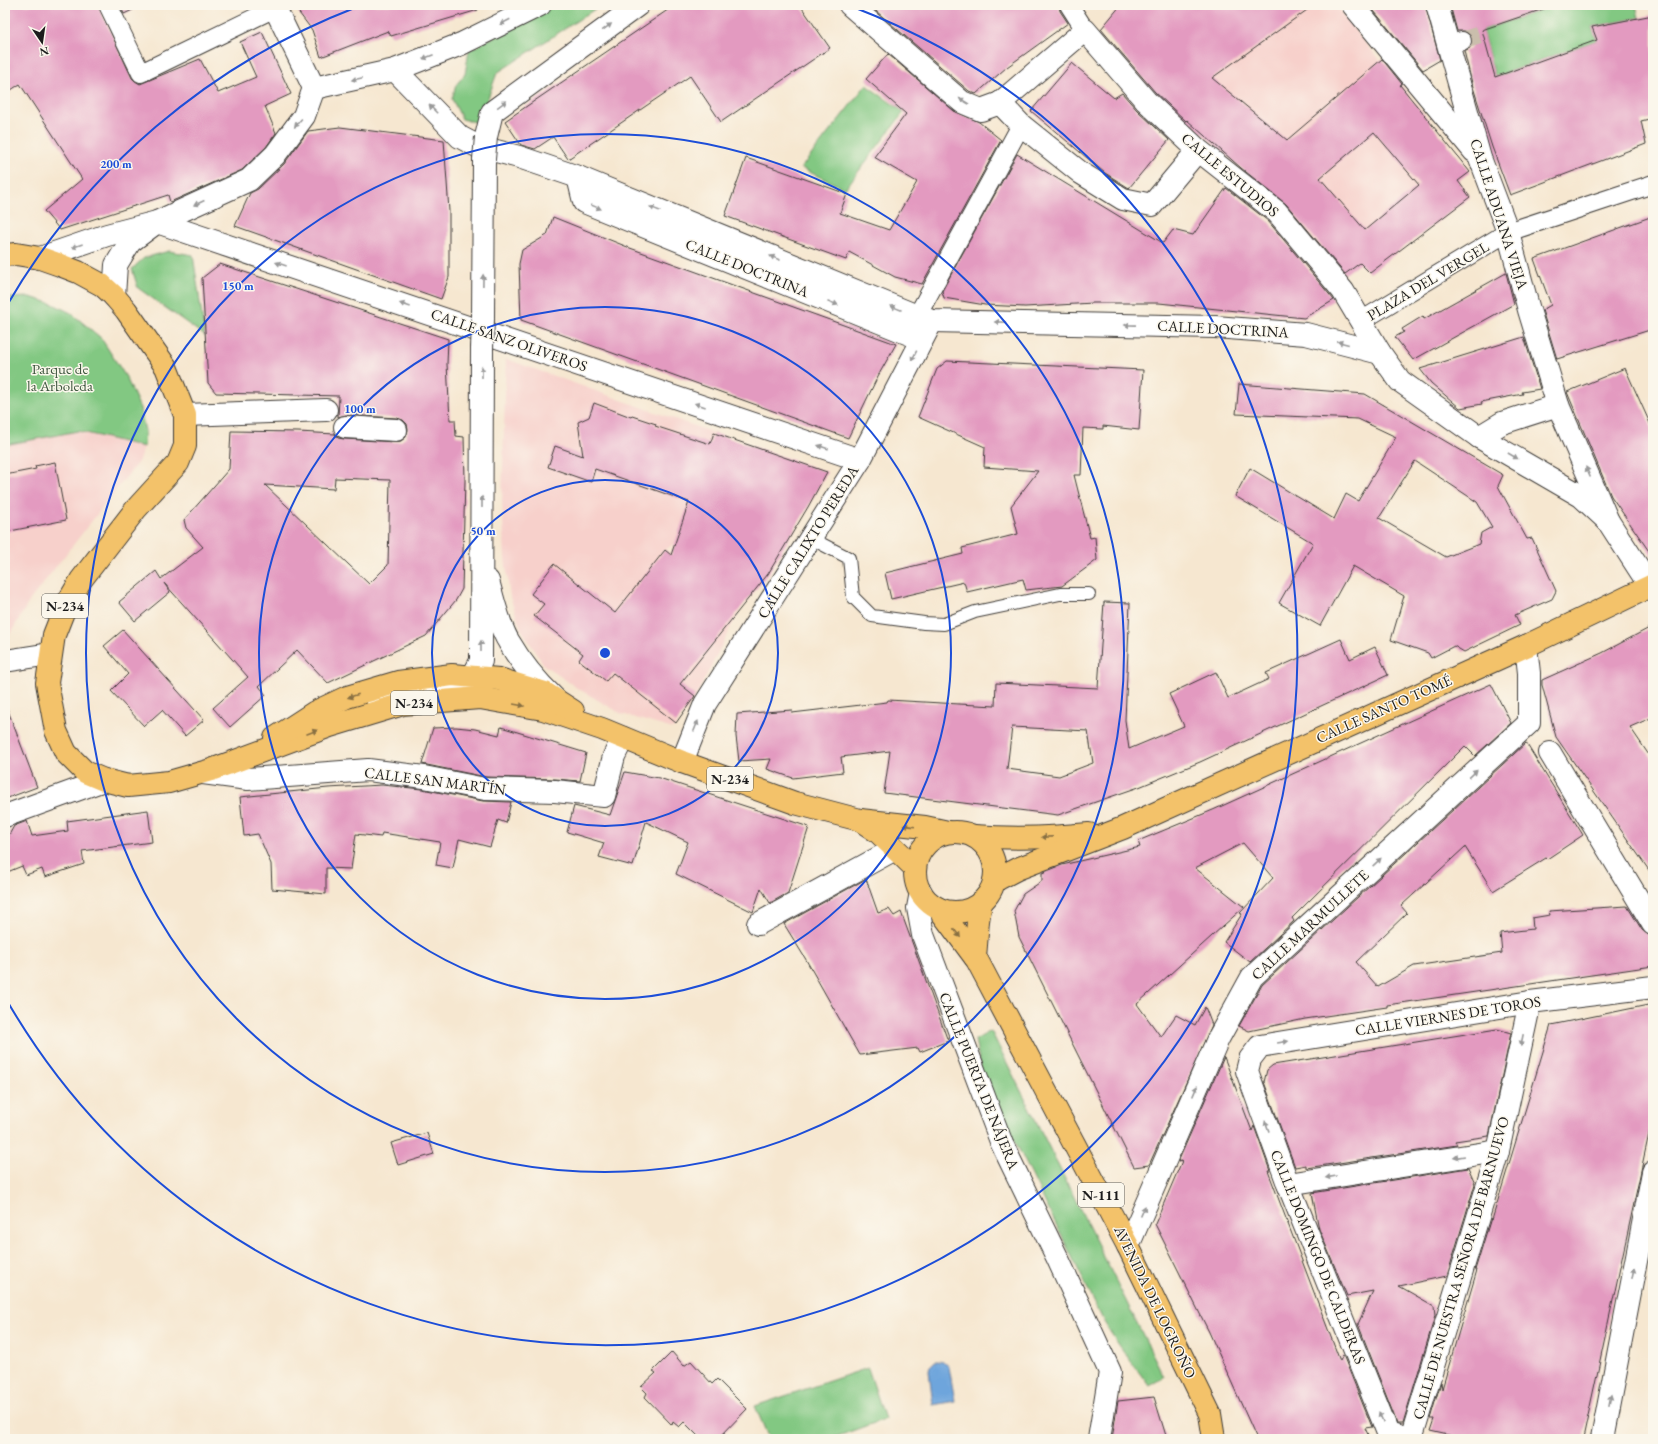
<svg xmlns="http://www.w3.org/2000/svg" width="1658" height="1444" font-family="'EB Garamond',serif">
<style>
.built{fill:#f7d0cb}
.green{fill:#82c882;stroke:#4f724f}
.water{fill:#6ea5dc;stroke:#45607c}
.building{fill:#e39ac0;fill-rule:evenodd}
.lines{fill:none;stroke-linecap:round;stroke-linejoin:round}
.pedestrian-tunnel{stroke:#cabeac;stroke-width:18;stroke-dasharray:18 9;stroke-linecap:butt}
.service-casing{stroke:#3d3a37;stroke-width:14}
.pedestrian-casing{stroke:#3d3a37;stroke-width:20}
.minor-casing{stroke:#3d3a37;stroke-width:24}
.primary-casing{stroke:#3d3a37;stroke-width:24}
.service{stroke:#fff;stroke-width:12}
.pedestrian{stroke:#fff;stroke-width:18}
.minor{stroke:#fff;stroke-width:22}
.primary{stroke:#f3c26a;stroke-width:22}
.minor-bridge-casing{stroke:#3d3a37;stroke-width:24;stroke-linecap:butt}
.minor-bridge{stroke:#fff;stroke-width:22}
.oneway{fill:#999}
.oneway2{fill:#886f43}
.ring{fill:none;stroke:#1d4ed8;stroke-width:2}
.labels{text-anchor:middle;stroke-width:3;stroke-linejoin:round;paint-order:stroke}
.shield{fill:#fbf7ec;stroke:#5f5e5a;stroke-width:1}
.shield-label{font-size:14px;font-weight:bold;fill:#1c1c1c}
.street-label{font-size:15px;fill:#1c1c1c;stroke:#fbf7ec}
.park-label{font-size:15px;fill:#405840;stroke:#fbf7ec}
.centre{fill:#1d4ed8;stroke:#fbf7ec;stroke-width:2}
.ring-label{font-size:12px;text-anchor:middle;font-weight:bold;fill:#1d4ed8;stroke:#fbf7ec;stroke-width:3;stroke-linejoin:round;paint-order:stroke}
</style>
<rect width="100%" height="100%" fill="#fbf7ec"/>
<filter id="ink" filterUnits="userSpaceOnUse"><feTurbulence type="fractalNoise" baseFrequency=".025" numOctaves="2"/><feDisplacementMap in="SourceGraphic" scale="8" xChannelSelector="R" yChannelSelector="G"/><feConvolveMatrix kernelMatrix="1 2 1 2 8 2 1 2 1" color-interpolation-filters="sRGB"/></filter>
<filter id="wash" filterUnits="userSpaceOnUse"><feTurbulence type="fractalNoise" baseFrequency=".012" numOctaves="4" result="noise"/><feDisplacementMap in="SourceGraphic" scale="16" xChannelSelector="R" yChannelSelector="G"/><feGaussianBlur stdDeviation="0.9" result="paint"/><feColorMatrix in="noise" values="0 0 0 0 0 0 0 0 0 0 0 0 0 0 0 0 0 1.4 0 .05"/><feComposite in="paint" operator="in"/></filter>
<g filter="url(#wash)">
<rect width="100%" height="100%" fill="#f6e7d0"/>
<g class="built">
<path d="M1231,5H1335L1470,172L1458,181L1470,197L1370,273L1360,263L1343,275L1278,199L1143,81L1190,55Z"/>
<path d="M506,359L714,433L675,543L665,550L740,609L696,696L673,729L622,714L577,688L544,665L521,629L510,597L505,558L502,501Z"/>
<path d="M78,431L144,447L138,462L30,600L9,636L5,638V445Z"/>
</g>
<g class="green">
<path d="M554,5H601L497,73L479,123L462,119L452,99L456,85L465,74L469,50Z"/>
<path d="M1556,5H1636L1639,18L1592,27L1597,40L1495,77L1482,30Z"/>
<path d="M866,85L904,112L845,189L801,168Z"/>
<path d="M169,251L193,255L205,336L138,288L132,269L144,258Z"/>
<path d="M30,297L53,304L71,313L101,338L126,377L140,408L145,431L144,447L78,431L5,445V298Z"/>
<path d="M991,1031L1164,1377L1149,1386C1134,1365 1117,1344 1104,1322L982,1074L975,1040Z"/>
<path d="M868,1368L885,1419L830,1439H769L755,1406Z"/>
</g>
<path class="water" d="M935,1361C942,1361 945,1362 949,1367L955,1401L933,1405L929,1371L930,1366Z"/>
<g id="blocks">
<g class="building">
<path d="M13,5H98L132,78L135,81L140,84L200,59L218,93L256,77L240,42L262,32L291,94L265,106L276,133L266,147L242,170L177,199L170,202L168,195L60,230L44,211L82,179L20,84L5,94V10Z"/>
<path d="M120,5H143L124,14Z"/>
<path d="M293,5H477L478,10L391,36L388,31L321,57L312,30Z"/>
<path d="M675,5H800L830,48L721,122L690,76L568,159L553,137L535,149L521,145L505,121Z"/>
<path d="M869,5H1059L1060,11L1068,23L1007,67L976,94L969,91Z"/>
<path d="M1121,5H1314L1212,78L1287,140L1382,59L1402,84L1400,85L1470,172L1458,181L1470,197L1370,273L1360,263L1345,274L1286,204L1241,168L1187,120L1186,121L1155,92L1106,35L1101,29ZM1374,132L1419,185L1365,230L1320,178Z"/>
<path d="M1369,5H1425L1440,60L1423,70Z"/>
<path d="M1450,5H1545L1546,8L1482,30L1495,77L1597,40L1592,27L1653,15V118L1641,121L1646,144L1510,195L1492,147L1473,87L1464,51L1470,48L1472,43V38L1469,33L1465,31H1457Z"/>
<path d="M888,54L954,111L979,122L1001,140L922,284L895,277L849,252L846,260L725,216L746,158L847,194L840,213L889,230L917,182L874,157L906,114L866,79Z"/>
<path d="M1072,63L1114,98L1122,93L1137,110L1169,140L1129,188L1105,173L1031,111Z"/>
<path d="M340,127L444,140L449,211V277L441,299L235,226L250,193L258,189L284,164L308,131Z"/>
<path d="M1017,154L1163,243L1173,230L1193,235L1226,188L1268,221L1334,300L1304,318L1159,303H1093L1025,307L985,305L944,298L942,291Z"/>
<path d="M1653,216V329L1557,359L1542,310L1551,305L1534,259Z"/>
<path d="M553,217L630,248L896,344L878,376L848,438L521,320L519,264L522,250L547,235Z"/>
<path d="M220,264L448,339L447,364L450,420H455L456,436L464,437L465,481L462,589L456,600L426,636L328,683L297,650L259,686L266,695L230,727L213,708L248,677L224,650L164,583L170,592L135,621L119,602L156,571L161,579L203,547L186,528L184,520L229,469L231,431L298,432L335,434L338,438L344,439L395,442L401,441L406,437L408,430L407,424L403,420L397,418L346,415L338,417L339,396L216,393L208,383L202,278ZM335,478L390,480L388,565L369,584L265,485L334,489Z"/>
<path d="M1506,273L1514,304L1413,360L1395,337L1404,332L1402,329L1423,316L1424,319Z"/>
<path d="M1524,337L1540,389L1522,392L1523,394L1481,402L1482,404L1460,408L1431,383L1420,369Z"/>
<path d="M947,361L1143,370L1139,430L1103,426V429L1083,428L1081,475H1074L1090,538L1095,537L1097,560L1062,586L1026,590L1023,579L967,592L964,582L891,599L885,573L963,554L962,548L1018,534L1011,506L1038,471L984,467L985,447L918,417L937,369Z"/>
<path d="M1625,368L1653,430V557L1611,496L1567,392Z"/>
<path d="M1239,384L1365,394L1503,475L1498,486L1527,539L1532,538L1556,591L1552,599L1515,615L1520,625L1464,652L1454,646L1431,658L1428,653L1391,640L1404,596L1353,566L1320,626L1279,603L1313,543L1235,496L1250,468L1334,519L1346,494L1358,501L1396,437L1358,419L1236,414ZM1415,461L1477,502L1492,527L1481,533L1479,544L1446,557L1379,518Z"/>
<path d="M594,403L631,417L632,416L656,424L655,426L710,444L714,433L827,472L808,507L768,574L680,684L695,696L676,723L613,673L606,681L579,660L583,654L534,616L544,604L531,594L554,564L615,613L665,550L671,555L689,502L595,469L591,482L548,467L555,446L583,456L578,422L589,417Z"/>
<path d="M55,462L66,520L5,532V475L36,469L35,466Z"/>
<path d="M1104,602L1130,603L1125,720L1129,749L1184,726L1169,694L1216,672L1228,698L1269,679L1266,673L1341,639L1350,659L1375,647L1388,675L1200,762L1139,787L1058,815L884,793L890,751L841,757L843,772L793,778L767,769L771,759L739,761L736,736L737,714L792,710V713L887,702L888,700L995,706L996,683L1098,688ZM1012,727L1088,731L1093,763L1059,776L1007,769Z"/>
<path d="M1653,626V717L1630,727L1653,761V876L1556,737L1542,685V680L1602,653Z"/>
<path d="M123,630L204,720L185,736L162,710L144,726L111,691L128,674L104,646Z"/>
<path d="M1491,684L1511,723L1475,756L1465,746L1292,918L1294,921L1250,962L1224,942L1242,914L1240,913L1273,878L1243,843L1195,868L1244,907L1137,1004L1161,1037L1176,1015L1195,1025L1205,1007L1212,1025L1149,1165L1134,1167L1019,937L1014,911L1023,894L1042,881V873L1062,865L1140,847L1138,841L1213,810Z"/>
<path d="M5,708H7L37,787L5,799Z"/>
<path d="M456,727L475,729L499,735L501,727L586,753L580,781L555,779L486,777L422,764L433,728Z"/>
<path d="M1526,743L1583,835L1547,859L1546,858L1493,891L1465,847L1401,906L1407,913L1356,962L1378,987L1414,966L1502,953L1500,933L1533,929L1532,918L1550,915L1549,911L1627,906L1642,930L1650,936L1653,966L1387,1005V1007L1305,1019L1249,1031L1239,1026L1262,985Z"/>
<path d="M625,772L659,778L809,827L788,893L770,903L761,888L753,912L676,874L688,842L646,822L633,866L599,857L604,843L567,832L574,806L610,815Z"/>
<path d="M382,785L422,789L483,801L511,802L506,823L498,820L490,847L459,839L453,868L436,865L440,842L382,833L381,837L356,834L351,869L326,868V894L272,889L271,864L258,834L244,836L240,797L328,788Z"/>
<path d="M148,810L152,842L82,851L84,864L45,877L42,869L26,875L22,866L5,873V842L14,826L27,821L32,836L68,831L67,821Z"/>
<path d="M866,879L878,913L889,909L894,916L901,912L948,1041L920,1052L918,1048L860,1055L805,958L784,924Z"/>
<path d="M1653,1004V1115L1583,1439H1466L1430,1431L1434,1419H1430L1441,1382L1442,1389L1477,1270H1475L1491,1218L1492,1220L1551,1025Z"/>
<path d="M1497,1029L1511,1033L1489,1136L1455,1141L1457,1145L1306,1168V1165L1295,1167L1264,1082L1267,1070L1273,1065Z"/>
<path d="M1224,1057L1252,1131L1254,1126L1270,1171H1268L1340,1361L1343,1355L1372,1427L1365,1428L1370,1439H1257L1209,1332L1155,1224L1182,1161L1178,1162Z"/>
<path d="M427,1133L434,1154L398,1165L391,1143Z"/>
<path d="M1468,1168L1475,1184L1447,1276L1399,1286L1434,1306L1435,1316L1403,1423H1397L1358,1324L1373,1291L1347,1296L1319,1229L1312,1193Z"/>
<path d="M672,1352L684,1366L691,1361L712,1384L717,1379L747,1409L718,1439H701L684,1422L679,1427L673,1422L672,1425L645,1397L647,1393L641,1387L656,1373L653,1371Z"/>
<path d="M1154,1397L1167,1439H1112L1118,1401Z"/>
</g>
</g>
</g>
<g filter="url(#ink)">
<use href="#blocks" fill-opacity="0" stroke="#3d3a37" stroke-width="1"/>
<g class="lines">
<path class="pedestrian-tunnel" d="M1462,41L1483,34"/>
<g class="service-casing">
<path id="service" d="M810,538L849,558L853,597L872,616L924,623L944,624L975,612L1060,594H1089"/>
</g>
<g class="pedestrian-casing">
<g id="pedestrian">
<path d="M108,5L141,73L275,8"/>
<path d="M1069,5L1085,30"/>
<path d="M1448,45L1462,41"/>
<path d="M917,316L1021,125"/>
<path d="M1361,321L1508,232L1653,184"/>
</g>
</g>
<g class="minor-casing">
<g id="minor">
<path d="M850,5L962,102L981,110L1000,103"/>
<path d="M1353,5L1474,151"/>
<path d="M1437,5L1480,158L1508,232L1529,310L1558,405L1608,521L1650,586"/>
<path d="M395,70L460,137L477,146L519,157L578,177L917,316L932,321L1215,327L1306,334L1380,353"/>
<path d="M314,88L395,70L461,44L540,5"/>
<path d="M486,137L492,112L638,5"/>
<path d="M1198,150L1152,205L1123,199L1081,173L1021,125L1000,103L1085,30L1146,101L1198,150L1277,212L1343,291L1380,353L1400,381L1479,437L1581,496L1608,521"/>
<path d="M578,177L584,202L909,334L932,321"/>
<path d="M40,258L107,235L157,222L249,180L275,155L304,116L314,88L275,8"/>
<path d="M114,296L116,265L130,242L157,222L860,460"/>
<path d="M483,319L484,159"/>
<path d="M185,415L326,410"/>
<path d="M345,427L396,430"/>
<path d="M1479,437L1502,423L1558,405"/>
<path d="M488,581C493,599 499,626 509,642C521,663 537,682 555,699"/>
<path d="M5,661L50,654"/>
<path d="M378,702C403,690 435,687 463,686L469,683L481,661L482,349"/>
<path d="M1550,753L1653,924"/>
<path d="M682,762L705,704L860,460L932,321"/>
<path d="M203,773L248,779L368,770L424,777L485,789L555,791L604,796L614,756L623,738"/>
<path d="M5,816L104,780"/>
<path d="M921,892L918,908L923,935L1002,1144L1057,1257L1110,1372L1099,1439"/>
<path d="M758,924L895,849"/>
<path d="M1288,1184L1498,1151"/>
<path d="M1128,1246L1218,1039L1252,977L1529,723V673L1526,646"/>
<path d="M1409,1439L1388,1433L1288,1184L1247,1071L1250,1059L1260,1046L1530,1002L1653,987"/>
<path d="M1411,1439L1498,1151L1530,1002"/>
<path d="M1602,1439L1653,1172"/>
</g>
</g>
<g class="primary-casing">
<g id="primary">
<path d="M5,255L16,254L40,258L60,265L78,272L102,285L114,296L126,310L166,367L185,415V446L178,463L136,509L81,580L65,607L54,635L47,683L56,731L66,753L85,772L104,780L128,786L169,782L211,770L330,726L403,704L480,698L543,709L602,729L682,762L795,803L860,820L925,827L948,832"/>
<path d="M275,738L315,712L347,697L398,682L452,675L499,679L545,693L573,711"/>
<path d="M860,820L878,832L915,868"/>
<circle cx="955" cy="872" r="40"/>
<path d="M974,836C1012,839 1050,838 1089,834"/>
<path d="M994,881L1017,869L1123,828L1526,646L1653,585"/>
<path d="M939,909L977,960L1128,1246L1210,1414L1214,1439"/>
<path d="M975,957L978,921L981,902"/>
</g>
</g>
<use href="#service" class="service"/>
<use href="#pedestrian" class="pedestrian"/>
<use href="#minor" class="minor"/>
<use href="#primary" class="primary"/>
<g class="minor-bridge-casing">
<g id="minor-bridge">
<path d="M484,159L486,137"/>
<path d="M482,349L483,319"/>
</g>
</g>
<use href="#minor-bridge" class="minor-bridge"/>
</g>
<defs><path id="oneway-solid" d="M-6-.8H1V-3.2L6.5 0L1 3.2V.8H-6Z"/></defs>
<g class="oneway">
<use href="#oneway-solid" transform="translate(505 22) rotate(153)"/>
<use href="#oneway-solid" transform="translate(607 27) rotate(-36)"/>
<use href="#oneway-solid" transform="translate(428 57) rotate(159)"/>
<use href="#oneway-solid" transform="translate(357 79) rotate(168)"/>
<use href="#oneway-solid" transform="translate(964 101) rotate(-149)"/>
<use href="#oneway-solid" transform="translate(502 104) rotate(-36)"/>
<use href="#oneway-solid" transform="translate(433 109) rotate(-134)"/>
<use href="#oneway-solid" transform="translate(298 123) rotate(130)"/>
<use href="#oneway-solid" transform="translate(199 203) rotate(155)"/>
<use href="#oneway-solid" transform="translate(596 207) rotate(22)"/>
<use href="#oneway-solid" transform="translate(655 209) rotate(-158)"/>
<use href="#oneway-solid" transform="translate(77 246) rotate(161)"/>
<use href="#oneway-solid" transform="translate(775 258) rotate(-158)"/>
<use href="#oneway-solid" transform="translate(281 264) rotate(-161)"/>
<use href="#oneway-solid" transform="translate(483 280) rotate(-89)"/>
<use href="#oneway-solid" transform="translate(833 303) rotate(22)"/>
<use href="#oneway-solid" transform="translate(405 305) rotate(-161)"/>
<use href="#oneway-solid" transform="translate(896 308) rotate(-158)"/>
<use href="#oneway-solid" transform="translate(1000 322) rotate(-179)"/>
<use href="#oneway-solid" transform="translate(1130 325) rotate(-179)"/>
<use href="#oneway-solid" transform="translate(1343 343) rotate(-165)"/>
<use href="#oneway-solid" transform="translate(914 356) rotate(117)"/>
<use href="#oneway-solid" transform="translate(482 372) rotate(-90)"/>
<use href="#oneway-solid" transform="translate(700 405) rotate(-161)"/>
<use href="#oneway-solid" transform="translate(823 447) rotate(-161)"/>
<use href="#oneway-solid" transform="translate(1513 456) rotate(30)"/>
<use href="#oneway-solid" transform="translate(1588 472) rotate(-113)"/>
<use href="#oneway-solid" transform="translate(482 502) rotate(-90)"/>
<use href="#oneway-solid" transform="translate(481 646) rotate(-90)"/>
<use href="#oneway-solid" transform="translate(696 726) rotate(-68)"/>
<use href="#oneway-solid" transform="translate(1473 774) rotate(-43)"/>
<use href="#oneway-solid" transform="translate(1377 862) rotate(-43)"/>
<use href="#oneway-solid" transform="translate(1522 1040) rotate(102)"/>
<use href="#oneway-solid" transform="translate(1283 1042) rotate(-9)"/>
<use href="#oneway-solid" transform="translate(1195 1091) rotate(-67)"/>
<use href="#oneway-solid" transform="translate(1267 1126) rotate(-110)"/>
<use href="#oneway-solid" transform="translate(1459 1157) rotate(171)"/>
<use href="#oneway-solid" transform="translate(1331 1177) rotate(171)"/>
<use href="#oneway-solid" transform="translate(1143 1211) rotate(-67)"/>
<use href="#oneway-solid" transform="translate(1634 1273) rotate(-79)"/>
<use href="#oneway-solid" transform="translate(1610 1401) rotate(-79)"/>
<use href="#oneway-solid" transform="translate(1381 1417) rotate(-112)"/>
</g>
<g class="oneway2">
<use href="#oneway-solid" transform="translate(353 696) rotate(163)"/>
<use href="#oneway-solid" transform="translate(519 705) rotate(10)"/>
<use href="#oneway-solid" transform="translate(312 732) rotate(-21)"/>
<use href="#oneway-solid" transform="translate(909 826) rotate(-173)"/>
<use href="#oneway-solid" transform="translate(1047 837) rotate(179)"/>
<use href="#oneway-solid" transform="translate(957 933) rotate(53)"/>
</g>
</g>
<g class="ring">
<circle cx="605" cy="653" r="173"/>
<circle cx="605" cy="653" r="346"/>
<circle cx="605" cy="653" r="519"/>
<path d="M6 307A692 692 0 0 1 357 7M853 7A692 692 0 1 1 6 999"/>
</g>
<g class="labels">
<g class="shield">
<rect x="42" y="594" width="46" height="24" rx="3"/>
<rect x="391" y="691" width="46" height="24" rx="3"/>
<rect x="707" y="767" width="46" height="24" rx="3"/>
<rect x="1078" y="1183" width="46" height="24" rx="3"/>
</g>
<g class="shield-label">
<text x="65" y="611">N-234</text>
<text x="414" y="708">N-234</text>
<text x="730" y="784">N-234</text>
<text x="1101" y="1200">N-111</text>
</g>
<g class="street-label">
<text transform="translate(1230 175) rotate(40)" y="5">CALLE ESTUDIOS</text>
<text transform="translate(1499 214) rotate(72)" y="5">CALLE ADUANA VIEJA</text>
<text transform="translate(747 268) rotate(22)" y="5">CALLE DOCTRINA</text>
<text transform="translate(1428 281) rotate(-31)" y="5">PLAZA DEL VERGEL</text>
<text transform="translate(1223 329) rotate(3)" y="5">CALLE DOCTRINA</text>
<text transform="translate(509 340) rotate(19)" y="5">CALLE SANZ OLIVEROS</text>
<text transform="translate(808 542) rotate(-58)" y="5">CALLE CALIXTO PEREDA</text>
<text transform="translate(1384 709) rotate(-24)" y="5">CALLE SANTO TOMÉ</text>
<text transform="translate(435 781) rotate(7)" y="5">CALLE SAN MARTÍN</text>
<text transform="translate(1310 925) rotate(-43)" y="5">CALLE MARMULLETE</text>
<text transform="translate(1448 1016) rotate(-9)" y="5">CALLE VIERNES DE TOROS</text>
<text transform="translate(979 1081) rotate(68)" y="5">CALLE PUERTA DE NÁJERA</text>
<text transform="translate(1318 1257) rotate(68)" y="5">CALLE DOMINGO DE CALDERAS</text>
<text transform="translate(1461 1268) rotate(-74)" y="5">CALLE DE NUESTRA SEÑORA DE BARNUEVO</text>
<text transform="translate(1155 1302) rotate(64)" y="5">AVENIDA DE LOGROÑO</text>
</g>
<g class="park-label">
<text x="60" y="374">Parque de<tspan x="60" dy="17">la Arboleda</tspan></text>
</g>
</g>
<circle cx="605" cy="653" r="6" class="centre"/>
<g class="ring-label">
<text x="116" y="168">200 m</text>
<text x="238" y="290">150 m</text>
<text x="360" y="413">100 m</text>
<text x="483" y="535">50 m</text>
</g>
<rect width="1658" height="1444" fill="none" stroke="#fbf7ec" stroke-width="20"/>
<g transform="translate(42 42) rotate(167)" stroke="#fbf7ec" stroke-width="3" paint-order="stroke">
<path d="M0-3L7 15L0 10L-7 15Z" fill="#1c1c1c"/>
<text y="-6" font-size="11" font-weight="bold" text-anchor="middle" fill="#1c1c1c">N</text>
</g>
</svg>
